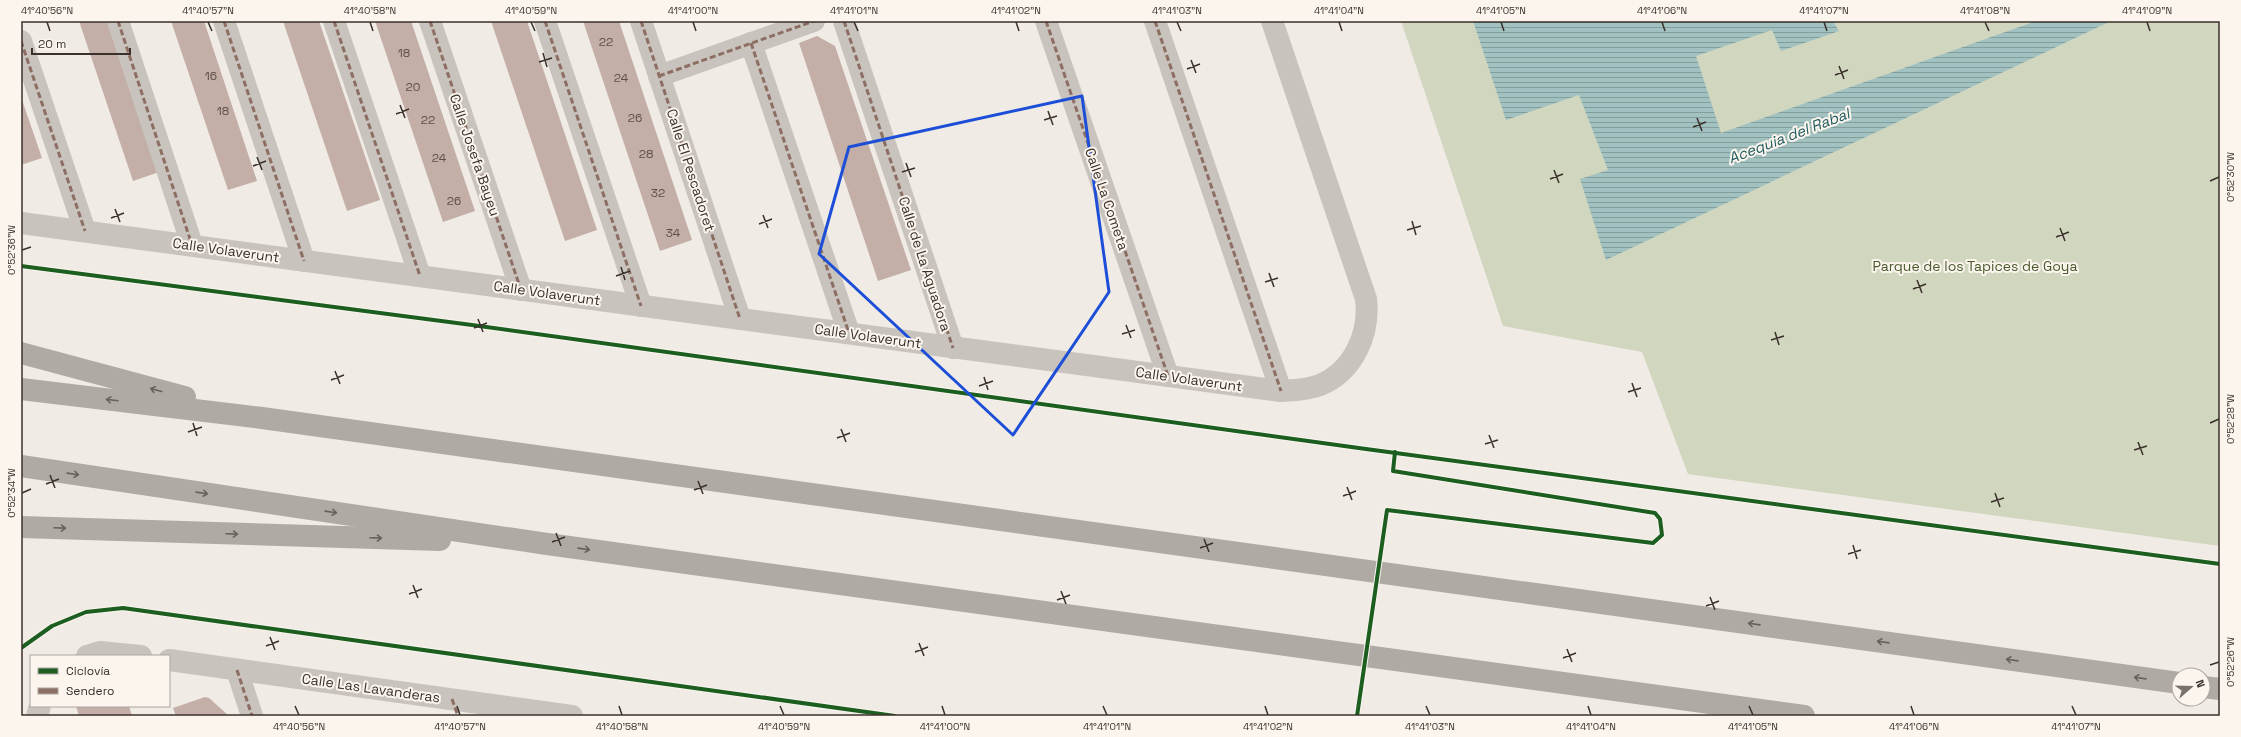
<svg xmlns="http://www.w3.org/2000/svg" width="2241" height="737" font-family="'Space Grotesk',sans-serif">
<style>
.green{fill:#d1d6bf}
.water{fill:url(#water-rules)}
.building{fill:#c3afa7}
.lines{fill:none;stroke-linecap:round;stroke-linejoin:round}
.street{stroke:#c9c3be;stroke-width:22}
.highway{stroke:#afaaa4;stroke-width:22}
.quiet{stroke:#8d6e63;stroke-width:3;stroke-dasharray:6 3;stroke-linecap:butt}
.cycleway-casing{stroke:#fbf5ee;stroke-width:6}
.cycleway{stroke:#1b5e20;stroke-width:4}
.oneway{stroke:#69615b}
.marked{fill:none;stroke:#1d4ed8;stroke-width:3;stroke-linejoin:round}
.ticks{fill:none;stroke:#3b302b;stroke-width:1.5}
.labels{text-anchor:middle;stroke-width:4;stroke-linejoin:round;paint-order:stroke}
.number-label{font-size:12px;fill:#5d504a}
.street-label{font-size:14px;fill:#3b302b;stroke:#fbf5ee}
.park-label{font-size:14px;fill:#4a5a2e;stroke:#fbf5ee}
.water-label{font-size:15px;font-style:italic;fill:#1f5a5e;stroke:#fbf5ee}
.neatline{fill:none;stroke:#3b302b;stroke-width:1.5}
.ticks-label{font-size:10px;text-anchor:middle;fill:#3b302b}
</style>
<defs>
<pattern id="water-rules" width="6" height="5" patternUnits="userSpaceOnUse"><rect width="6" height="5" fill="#a1c2c1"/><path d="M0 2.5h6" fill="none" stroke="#849e9d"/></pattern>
</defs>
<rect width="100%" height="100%" fill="#f0ebe5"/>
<path class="green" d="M1401,21H2220V546L1688,474L1642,352L1503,326Z"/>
<path class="water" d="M1473,21H1833L1839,31L1781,51L1772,30L1696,56L1721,133L2036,21H2111L1606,260L1580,179L1608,170L1579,95L1506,120Z"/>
<g class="building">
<path d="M79,21H112L162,171L133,181Z"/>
<path d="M171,21H204L257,181L228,190Z"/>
<path d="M283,21H319L380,200L347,211Z"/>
<path d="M375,21H411L475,211L443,222Z"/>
<path d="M491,21H527L597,230L565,241Z"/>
<path d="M583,21H619L692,240L660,251Z"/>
<path d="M817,36L835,46L911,270L878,281L799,43Z"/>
<path d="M21,97L42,158L21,165Z"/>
<path d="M205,697L209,698L229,716H176L173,708Z"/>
<path d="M76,706H129L132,716H79Z"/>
</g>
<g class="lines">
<g class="street">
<path d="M118,21L192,245"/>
<path d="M224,21L304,261"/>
<path d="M334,21L420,276"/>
<path d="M430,21L521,290"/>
<path d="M545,21L641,306"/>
<path d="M641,21L740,319"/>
<path d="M844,21L953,348"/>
<path d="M1046,21L1168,376"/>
<path d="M1155,21L1281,391"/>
<path d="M21,41L85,231"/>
<path d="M751,43L849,333"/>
<path d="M659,76L814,21"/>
<path d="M21,223L1281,391C1294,390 1308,390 1320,385C1354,371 1370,333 1366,299L1272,21"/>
<path d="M87,656L100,652L141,656"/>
<path d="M169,660L572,716"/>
<path d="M237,670L252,716"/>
<path d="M37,716L40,706"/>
</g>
<g class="highway">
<path d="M21,353L185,397"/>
<path d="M21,389L262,418L2179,683"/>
<path d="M21,466L547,544L1804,716"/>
<path d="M21,527L440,540"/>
<path d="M2203,687L2220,689"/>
</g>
<g class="quiet">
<path d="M118,21L192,245"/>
<path d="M224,21L304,261"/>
<path d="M334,21L420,276"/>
<path d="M430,21L521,290"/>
<path d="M545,21L641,306"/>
<path d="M641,21L740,319"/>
<path d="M844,21L953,348"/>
<path d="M1046,21L1168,376"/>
<path d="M1155,21L1281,391"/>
<path d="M21,41L85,231"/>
<path d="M751,43L849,333"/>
<path d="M659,76L814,21"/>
<path d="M237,670L252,716"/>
<path d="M452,699L458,716"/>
</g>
<g class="cycleway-casing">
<g id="cycleway">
<path d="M21,266L472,325L1366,449L2220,564"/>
<path d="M21,648L52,626L86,612L123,608L895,716"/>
<path d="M1357,716L1387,510L1653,543L1662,535L1660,519L1655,513L1393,471L1395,452"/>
</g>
</g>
<use href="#cycleway" class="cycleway"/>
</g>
<defs><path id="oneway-shaft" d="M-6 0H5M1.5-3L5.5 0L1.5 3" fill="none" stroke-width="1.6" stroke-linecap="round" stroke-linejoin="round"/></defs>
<g class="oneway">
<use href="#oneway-shaft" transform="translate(156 390) rotate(-165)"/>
<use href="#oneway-shaft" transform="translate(112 400) rotate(-173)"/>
<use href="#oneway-shaft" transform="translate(73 474) rotate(8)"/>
<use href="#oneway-shaft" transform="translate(202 493) rotate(8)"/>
<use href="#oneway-shaft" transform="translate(331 512) rotate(8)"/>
<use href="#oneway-shaft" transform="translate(60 528) rotate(2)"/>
<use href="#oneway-shaft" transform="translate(232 534) rotate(2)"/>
<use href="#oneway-shaft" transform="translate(376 538) rotate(2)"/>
<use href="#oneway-shaft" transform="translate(584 549) rotate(8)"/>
<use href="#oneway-shaft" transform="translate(1754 624) rotate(-172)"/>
<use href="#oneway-shaft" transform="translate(1883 642) rotate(-172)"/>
<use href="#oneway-shaft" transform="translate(2012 660) rotate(-172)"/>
<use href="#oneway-shaft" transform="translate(2140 678) rotate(-172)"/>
</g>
<path class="marked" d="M1082,96L1109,292L1013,435L819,254L849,147Z"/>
<path class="ticks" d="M47,22L50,31M208,22L212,31M370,22L373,31M531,22L535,31M693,22L696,31M854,22L858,31M1016,22L1019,31M1177,22L1181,31M1339,22L1342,31M1501,22L1504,31M1662,22L1665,31M1824,22L1827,31M1985,22L1989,31M2147,22L2150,31M543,53L547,67M1191,60L1196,73M539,62L552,58M1839,66L1844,79M1187,69L1200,64M1835,75L1848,70M400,105L405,118M1048,111L1053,125M396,114L409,109M1697,118L1702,131M1044,120L1057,116M1693,127L1706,122M257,157L262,170M906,163L911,177M253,166L266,161M1554,170L1559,183M902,172L915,168M1550,179L1563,174M2210,181L2219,177M115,209L120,222M763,215L768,228M111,218L124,213M1412,221L1416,235M759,224L772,219M2060,228L2065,241M1407,230L1421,226M2056,237L2069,232M22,250L31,247M621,267L625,280M1269,273L1274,287M616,276L630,271M1917,280L1922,293M1265,282L1278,278M1913,289L1926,284M478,319L483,332M1126,325L1131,338M474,328L487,323M1775,332L1779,345M1122,334L1135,330M1771,340L1784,336M335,371L340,384M984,377L988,390M331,380L344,375M1632,383L1637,397M979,386L993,381M1628,392L1641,388M193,423L197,436M2210,423L2219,419M841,429L846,442M188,432L202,427M1489,435L1494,448M837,438L850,433M2138,442L2143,455M1485,444L1498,440M2134,450L2147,446M50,475L55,488M698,481L703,494M46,484L59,479M1347,487L1352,500M694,490L707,485M22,493L31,489M1995,493L2000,507M1343,496L1356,491M1991,502L2004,498M556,533L561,546M1204,539L1209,552M552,542L565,537M1853,545L1857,559M1200,548L1213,543M1848,554L1861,550M413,585L418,598M1061,591L1066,604M409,594L422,589M1710,597L1715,610M1057,600L1070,595M1706,606L1719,601M270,637L275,650M919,643L924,656M266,646L279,641M1567,649L1572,662M915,652L928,647M1563,658L1576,653M2210,665L2219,662M295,706L299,715M457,706L460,715M619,706L622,715M780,706L784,715M942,706L945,715M1103,706L1107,715M1265,706L1268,715M1426,706L1430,715M1588,706L1591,715M1749,706L1753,715M1911,706L1914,715M2072,706L2076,715"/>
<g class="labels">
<g class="number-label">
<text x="606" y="46">22</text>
<text x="404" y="57">18</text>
<text x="211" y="80">16</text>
<text x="621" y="82">24</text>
<text x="413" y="91">20</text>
<text x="223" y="115">18</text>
<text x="635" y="122">26</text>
<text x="428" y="124">22</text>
<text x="646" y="158">28</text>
<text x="439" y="162">24</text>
<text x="658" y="197">32</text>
<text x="454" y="205">26</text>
<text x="673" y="237">34</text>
</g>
<g class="street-label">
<text transform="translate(475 155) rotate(71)" y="5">Calle Josefa Bayeu</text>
<text transform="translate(691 170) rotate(72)" y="5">Calle El Pescadoret</text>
<text transform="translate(1107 199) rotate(71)" y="5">Calle La Cometa</text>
<text transform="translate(226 250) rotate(8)" y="5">Calle Volaverunt</text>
<text transform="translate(925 264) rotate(72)" y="5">Calle de La Aguadora</text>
<text transform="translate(547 293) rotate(8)" y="5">Calle Volaverunt</text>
<text transform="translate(868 336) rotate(8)" y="5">Calle Volaverunt</text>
<text transform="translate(1189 379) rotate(8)" y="5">Calle Volaverunt</text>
<text transform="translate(371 688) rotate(8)" y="5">Calle Las Lavanderas</text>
</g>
<g class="park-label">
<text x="1975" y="271">Parque de los Tapices de Goya</text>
</g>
<g class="water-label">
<text transform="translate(1789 136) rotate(-21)" y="5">Acequia del Rabal</text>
</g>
</g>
<rect width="2241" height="737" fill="none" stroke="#fbf5ee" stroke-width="44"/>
<rect x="30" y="655" width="140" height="52" fill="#fbf5ee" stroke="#aea6a0"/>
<rect x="38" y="668" width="20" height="6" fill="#1b5e20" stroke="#aea6a0"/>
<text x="66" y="675" font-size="12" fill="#3b302b">Ciclovía</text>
<rect x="38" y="688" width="20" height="6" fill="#8d6e63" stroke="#aea6a0"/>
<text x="66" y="695" font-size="12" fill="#3b302b">Sendero</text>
<g transform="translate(2191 687) rotate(70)"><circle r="19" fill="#fbf5ee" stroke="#aea6a0"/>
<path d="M0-3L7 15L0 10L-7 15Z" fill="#7a716c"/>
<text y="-6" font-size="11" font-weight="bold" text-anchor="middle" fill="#3b302b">N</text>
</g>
<path d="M32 48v6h98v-6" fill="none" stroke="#3b302b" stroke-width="2"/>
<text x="38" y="48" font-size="12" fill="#3b302b" stroke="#fbf5ee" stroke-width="3" paint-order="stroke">20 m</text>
<rect x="22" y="22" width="2197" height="693" class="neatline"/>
<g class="ticks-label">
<text x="47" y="14">41°40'56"N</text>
<text x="208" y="14">41°40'57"N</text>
<text x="370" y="14">41°40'58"N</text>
<text x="531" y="14">41°40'59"N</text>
<text x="693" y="14">41°41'00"N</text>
<text x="854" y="14">41°41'01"N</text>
<text x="1016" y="14">41°41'02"N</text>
<text x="1177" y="14">41°41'03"N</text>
<text x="1339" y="14">41°41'04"N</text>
<text x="1501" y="14">41°41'05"N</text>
<text x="1662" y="14">41°41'06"N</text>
<text x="1824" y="14">41°41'07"N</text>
<text x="1985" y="14">41°41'08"N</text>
<text x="2147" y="14">41°41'09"N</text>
<text transform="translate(2230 177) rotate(-90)" y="4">0°52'30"W</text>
<text transform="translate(11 250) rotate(-90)" y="4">0°52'36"W</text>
<text transform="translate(2230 419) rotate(-90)" y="4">0°52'28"W</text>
<text transform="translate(11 493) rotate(-90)" y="4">0°52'34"W</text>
<text transform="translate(2230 662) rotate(-90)" y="4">0°52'26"W</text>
<text x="299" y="730">41°40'56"N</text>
<text x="460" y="730">41°40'57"N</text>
<text x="622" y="730">41°40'58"N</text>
<text x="784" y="730">41°40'59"N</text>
<text x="945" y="730">41°41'00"N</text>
<text x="1107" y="730">41°41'01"N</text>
<text x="1268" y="730">41°41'02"N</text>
<text x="1430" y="730">41°41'03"N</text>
<text x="1591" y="730">41°41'04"N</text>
<text x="1753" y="730">41°41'05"N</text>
<text x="1914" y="730">41°41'06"N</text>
<text x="2076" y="730">41°41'07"N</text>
</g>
</svg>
